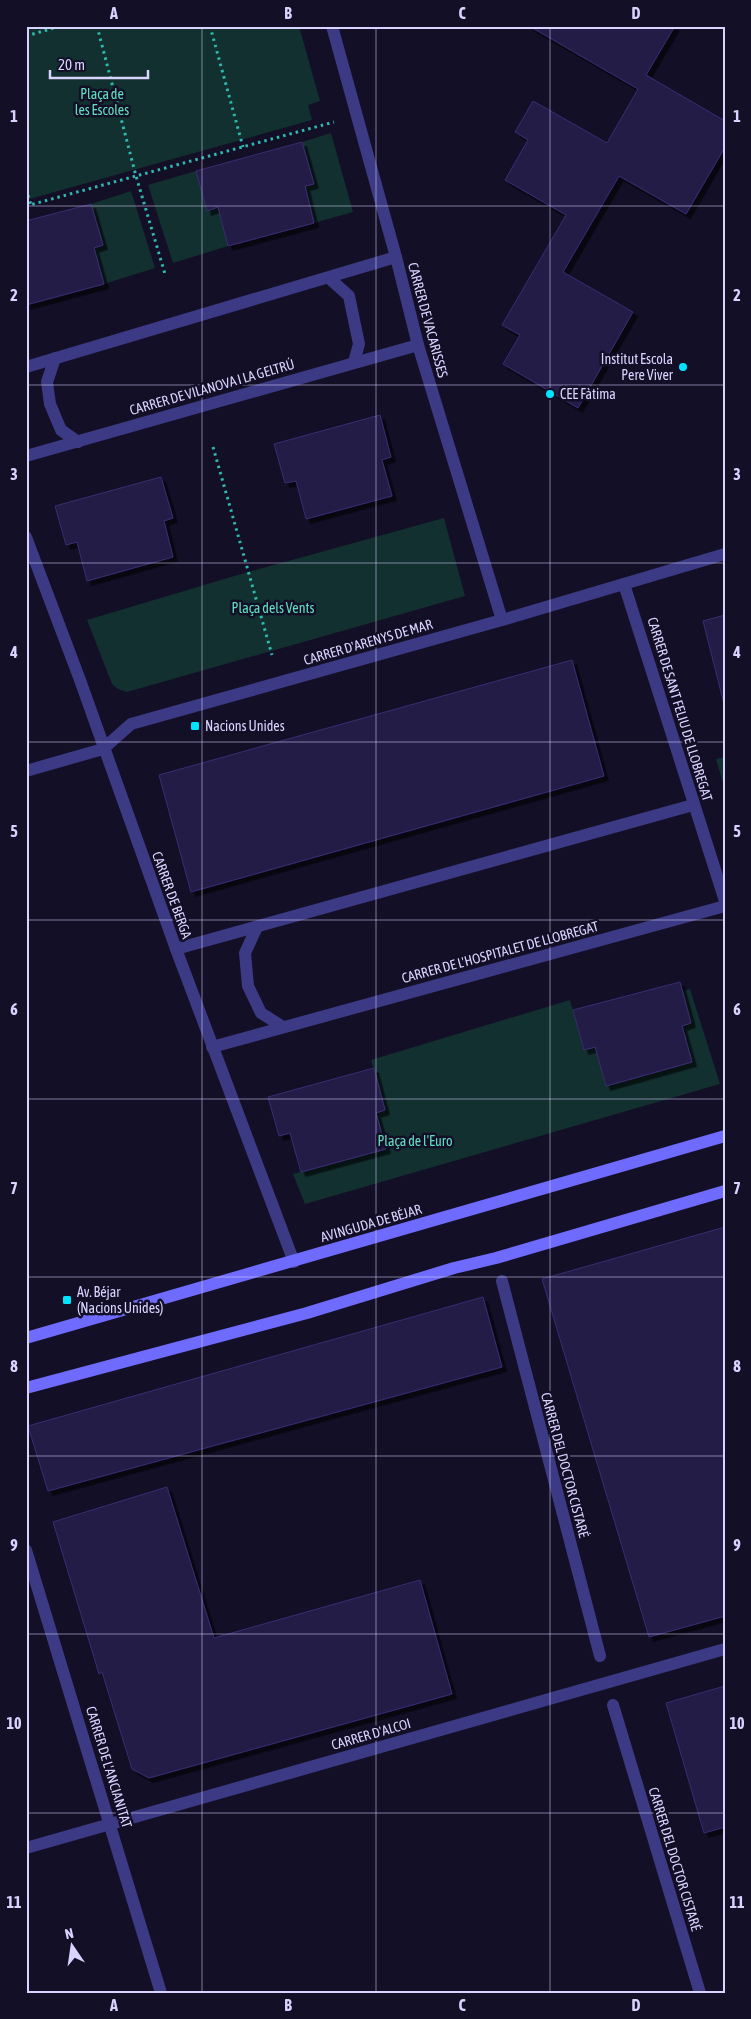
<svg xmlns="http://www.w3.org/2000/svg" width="751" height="2019" font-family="'Asap Condensed',sans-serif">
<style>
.green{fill:#12302f}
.building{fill:#241b47;stroke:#3b2d73;filter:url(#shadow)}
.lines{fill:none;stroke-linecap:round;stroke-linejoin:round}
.path{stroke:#2fb8b0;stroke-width:3;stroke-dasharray:2.5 4;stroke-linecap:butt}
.street{stroke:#3d3a85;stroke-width:12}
.secondary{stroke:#6f6bff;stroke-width:12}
.grid{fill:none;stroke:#d9d4ff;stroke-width:1;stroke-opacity:0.55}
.poi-dot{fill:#00e5ff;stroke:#130f26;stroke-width:2}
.labels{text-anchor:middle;stroke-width:5;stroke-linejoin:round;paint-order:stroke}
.park-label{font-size:14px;fill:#5fe0c0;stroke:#130f26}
.street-label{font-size:14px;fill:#d9d4ff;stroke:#130f26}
.poi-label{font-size:14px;fill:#d9d4ff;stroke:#130f26;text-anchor:start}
.neatline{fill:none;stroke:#d9d4ff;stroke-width:2}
.grid-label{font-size:16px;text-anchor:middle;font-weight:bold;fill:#d9d4ff}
</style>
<defs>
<filter id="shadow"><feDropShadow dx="4.5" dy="4.5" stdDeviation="0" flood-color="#0009"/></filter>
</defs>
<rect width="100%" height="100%" fill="#130f26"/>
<g class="green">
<path d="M26,26H299L320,101L308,105L312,120L26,200Z"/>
<path d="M331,133L353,212L314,223L305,186L313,183L302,142Z"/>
<path d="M196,171L207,210L218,207L228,246L173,263L148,185Z"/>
<path d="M131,191L155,268L104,284L94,248L102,245L91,204Z"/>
<path d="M444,518L465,596L127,692L118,689L112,684L87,620L241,574Z"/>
<path d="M725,757V790L716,759Z"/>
<path d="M690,989L720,1084L305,1204L293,1174L386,1149L376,1113L385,1110L371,1060L570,1000L584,1050L595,1047L606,1086L692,1062L682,1026L691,1023L682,991Z"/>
</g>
<g class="building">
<path d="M529,26H675L646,75L725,121V147L686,214L619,176L563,272L633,312L578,408L503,364L520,335L502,325L566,215L505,180L528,140L515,132L533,101L607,143L638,89Z"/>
<path d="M302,142L314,184L305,186L314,223L228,246L218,207L207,211L196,171Z"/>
<path d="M91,204L103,245L94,248L104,284L26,305V221Z"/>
<path d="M380,415L391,457L382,460L392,496L306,519L296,481L285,483L274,444Z"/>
<path d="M161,477L173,518L164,521L173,557L87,581L77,542L66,545L55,506Z"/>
<path d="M725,615V708L703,621Z"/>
<path d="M572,660L604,776L191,892L159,775Z"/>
<path d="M680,982L691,1023L682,1026L692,1062L606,1086L595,1047L584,1050L573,1010Z"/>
<path d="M374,1068L385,1110L376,1113L386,1149L301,1172L290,1133L279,1136L268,1097Z"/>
<path d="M725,1227V1616L649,1637L542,1279Z"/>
<path d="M483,1297L502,1367L48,1491L28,1426Z"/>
<path d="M167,1487L214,1638L420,1580L452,1694L149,1778L132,1769L102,1672L99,1674L53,1522Z"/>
<path d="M725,1686V1827L704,1833L666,1703Z"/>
</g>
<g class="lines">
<g class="path">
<path d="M97,26L136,176L165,274"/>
<path d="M210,26L243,147"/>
<path d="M26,36L61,26"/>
<path d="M26,189L31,205"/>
<path d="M26,206L334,122"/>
<path d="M213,447L272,655"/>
</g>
<g class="street">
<path d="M332,26L396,257L418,345L502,620"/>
<path d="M329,278L349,296L359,344L354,362"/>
<path d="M55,358L47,382L50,404L61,430L78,442"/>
<path d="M26,367L396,257"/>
<path d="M26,456L418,345"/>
<path d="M26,537L80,680L176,949L294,1262"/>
<path d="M624,584L725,901"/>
<path d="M26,771L103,749L131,724L502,620L725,554"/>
<path d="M257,927L245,953L248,986L261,1013L283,1027"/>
<path d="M176,949L693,805"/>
<path d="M212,1047L725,906"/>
<path d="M502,1281L600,1656"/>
<path d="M26,1550L161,1993"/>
<path d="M613,1705L700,1993"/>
<path d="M26,1848L725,1649"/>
</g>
<g class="secondary">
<path d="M26,1338L725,1136"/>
<path d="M26,1388L307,1313L454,1268L496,1258L725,1191"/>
</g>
</g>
<path class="grid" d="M202,26V1993M376,26V1993M550,26V1993M26,206H725M26,385H725M26,563H725M26,742H725M26,920H725M26,1099H725M26,1277H725M26,1456H725M26,1634H725M26,1813H725"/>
<g class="poi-dot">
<circle cx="683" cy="367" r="5"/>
<circle cx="550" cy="394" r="5"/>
<rect x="190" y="721" width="10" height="10" rx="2.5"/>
<rect x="62" y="1295" width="10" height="10" rx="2.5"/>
</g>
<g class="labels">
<g class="park-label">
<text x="102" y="99">Plaça de<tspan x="102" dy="16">les Escoles</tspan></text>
<text x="273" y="613">Plaça dels Vents</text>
<text x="415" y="1146">Plaça de l'Euro</text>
</g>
<g class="street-label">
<text transform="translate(428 320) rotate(75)" y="5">CARRER DE VACARISSES</text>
<text transform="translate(212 387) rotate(-16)" y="5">CARRER DE VILANOVA I LA GELTRÚ</text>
<text transform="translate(368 642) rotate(-16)" y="5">CARRER D'ARENYS DE MAR</text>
<text transform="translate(680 709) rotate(73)" y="5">CARRER DE SANT FELIU DE LLOBREGAT</text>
<text transform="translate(172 895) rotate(70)" y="5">CARRER DE BERGA</text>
<text transform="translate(500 952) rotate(-15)" y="5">CARRER DE L'HOSPITALET DE LLOBREGAT</text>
<text transform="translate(371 1223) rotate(-16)" y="5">AVINGUDA DE BÉJAR</text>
<text transform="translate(565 1465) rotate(75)" y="5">CARRER DEL DOCTOR CISTARÉ</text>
<text transform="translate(371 1734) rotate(-16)" y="5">CARRER D'ALCOI</text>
<text transform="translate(109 1767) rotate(73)" y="5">CARRER DE L'ANCIANITAT</text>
<text transform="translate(675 1859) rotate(73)" y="5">CARRER DEL DOCTOR CISTARÉ</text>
</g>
<g class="poi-label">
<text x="673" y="364" text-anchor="end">Institut Escola<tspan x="673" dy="16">Pere Viver</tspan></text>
<text x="560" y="399">CEE Fàtima</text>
<text x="205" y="731">Nacions Unides</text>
<text x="77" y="1297">Av. Béjar<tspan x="77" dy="16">(Nacions Unides)</tspan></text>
</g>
</g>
<rect width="751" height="2019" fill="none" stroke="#130f26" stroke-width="55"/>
<g transform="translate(72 1946) rotate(347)" stroke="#130f26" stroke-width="4" paint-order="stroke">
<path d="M0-4L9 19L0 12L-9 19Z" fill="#d9d4ff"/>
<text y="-8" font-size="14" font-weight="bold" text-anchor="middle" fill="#d9d4ff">N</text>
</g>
<path d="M50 70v8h98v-8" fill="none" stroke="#d9d4ff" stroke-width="2.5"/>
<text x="58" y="70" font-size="15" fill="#d9d4ff" stroke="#130f26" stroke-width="4" paint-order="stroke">20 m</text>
<rect x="28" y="28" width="696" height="1964" class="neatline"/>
<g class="grid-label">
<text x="114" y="19">A</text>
<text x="288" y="19">B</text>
<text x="462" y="19">C</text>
<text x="636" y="19">D</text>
<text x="14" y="122">1</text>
<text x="737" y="122">1</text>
<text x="14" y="301">2</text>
<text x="737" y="301">2</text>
<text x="14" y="480">3</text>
<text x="737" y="480">3</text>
<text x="14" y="658">4</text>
<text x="737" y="658">4</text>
<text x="14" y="837">5</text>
<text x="737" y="837">5</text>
<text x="14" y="1015">6</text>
<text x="737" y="1015">6</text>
<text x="14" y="1194">7</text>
<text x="737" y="1194">7</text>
<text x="14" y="1372">8</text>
<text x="737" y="1372">8</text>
<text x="14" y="1551">9</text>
<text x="737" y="1551">9</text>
<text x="14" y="1729">10</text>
<text x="737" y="1729">10</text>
<text x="14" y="1908">11</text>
<text x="737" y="1908">11</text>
<text x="114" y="2011">A</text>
<text x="288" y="2011">B</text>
<text x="462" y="2011">C</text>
<text x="636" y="2011">D</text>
</g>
</svg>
